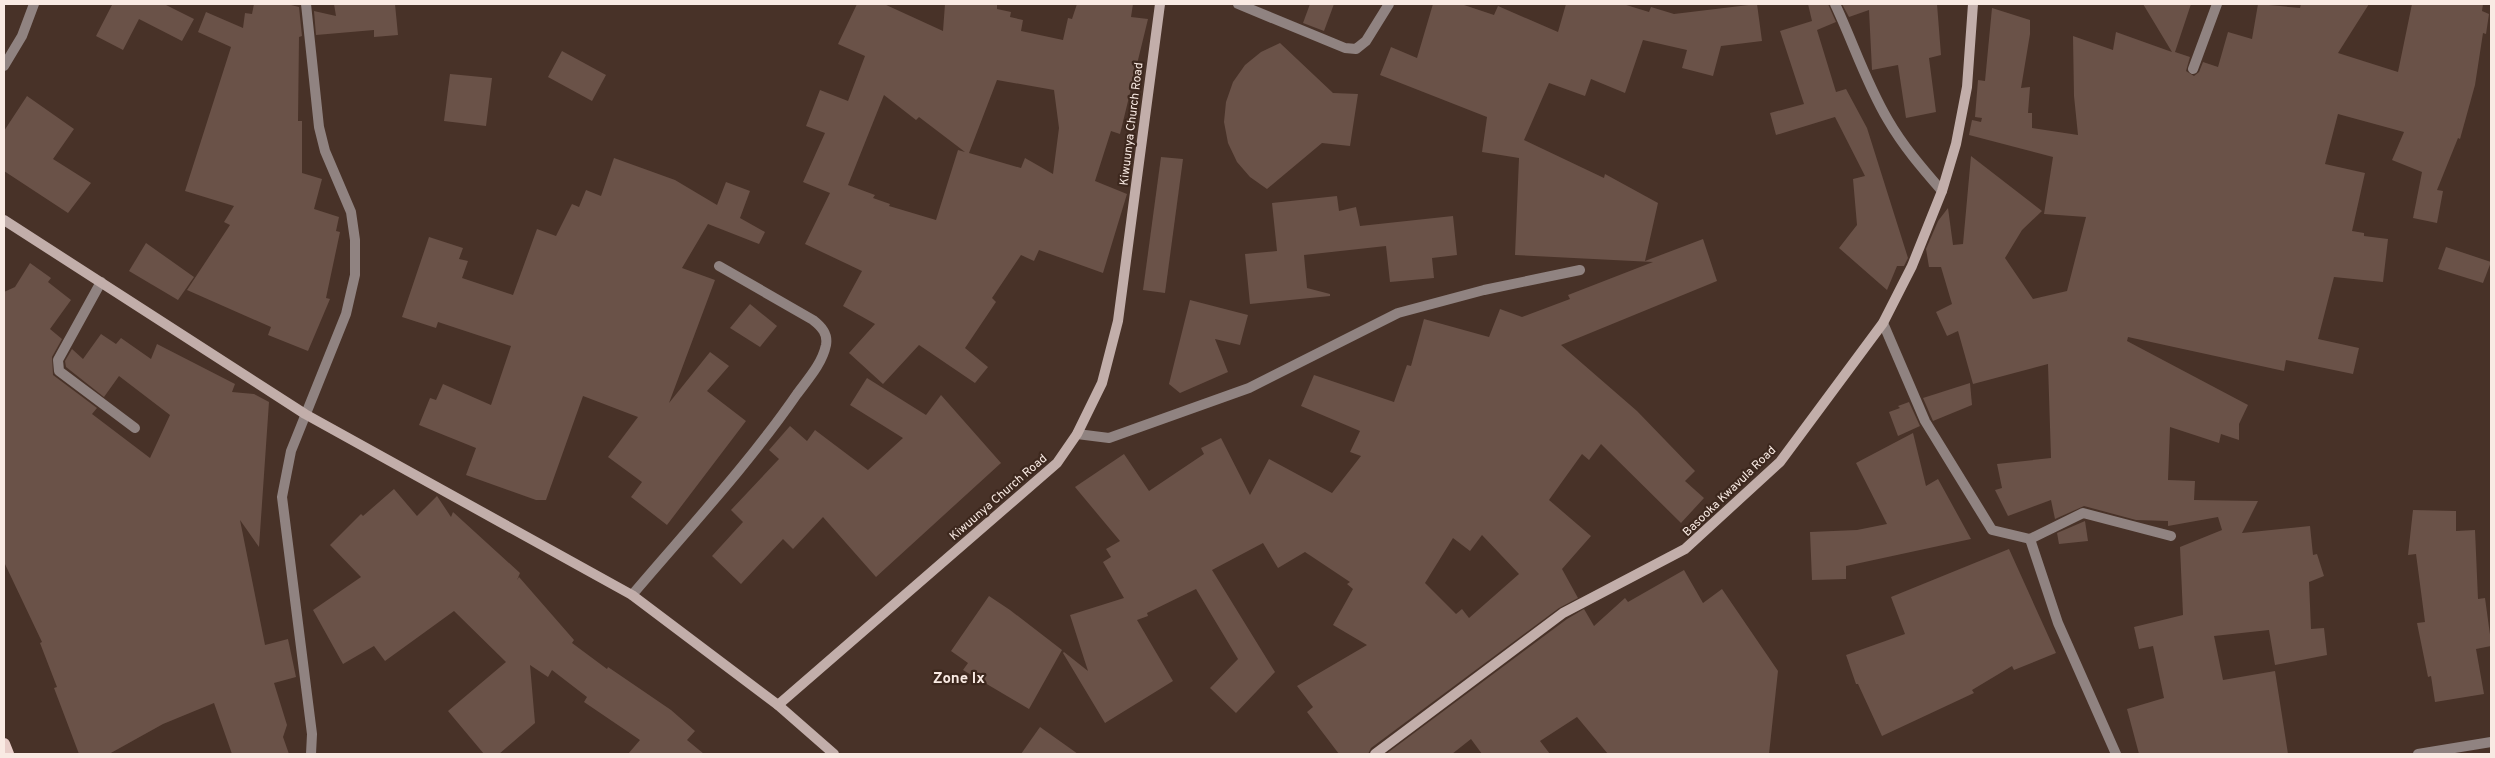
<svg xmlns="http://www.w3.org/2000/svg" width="2495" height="758" font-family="Overpass,sans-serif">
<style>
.building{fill:#6a5248;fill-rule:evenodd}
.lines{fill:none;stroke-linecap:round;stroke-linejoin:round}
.lane{stroke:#908381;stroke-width:10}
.street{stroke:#908381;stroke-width:10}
.secondary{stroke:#c2aeaa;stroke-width:10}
.primary{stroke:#e9cec9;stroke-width:12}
.labels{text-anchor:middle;stroke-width:4.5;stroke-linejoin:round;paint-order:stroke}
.street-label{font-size:12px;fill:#f9eae3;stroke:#3d281e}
.quarter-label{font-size:15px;font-weight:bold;fill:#f9eae3;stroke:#3d281e}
</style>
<rect width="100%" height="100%" fill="#483228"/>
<g class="building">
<path d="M109,4H164L194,19L182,41L139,19L123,50L96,36L112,5Z"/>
<path d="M254,4H287L299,7L302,36L299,37L298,121H302V173L322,179L314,209L339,217L336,231L340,232L326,298L330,299L308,351L268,335L271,327L187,290L230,225L224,222L234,206L185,191L231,47L198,32L206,12L243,28L245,13L252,14Z"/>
<path d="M334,4H395L398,35L374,37V30L316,35L314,11L336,16Z"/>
<path d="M857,4H884L943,31L945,4H997V9L1011,12L1010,17L1023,20L1021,31L1063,40L1068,18L1072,19L1077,4H1133L1131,17L1148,19L1120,134L1111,131L1095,181L1127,194L1103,273L1039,250L1034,261L1021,255L992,298L996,302L965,348L988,367L975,383L919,345L883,384L849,353L875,324L843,306L862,271L805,244L830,193L803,182L825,133L806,126L820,90L848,101L865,56L838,44ZM997,80L1054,90L1059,128L1053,174L1025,158L1021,168L969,153ZM884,95L916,120L919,117L965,152L958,150L936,220L889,206L890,204L873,198L875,195L848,185Z"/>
<path d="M1310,4H1334L1324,31L1303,23Z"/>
<path d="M1433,4H1461L1494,15L1498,6L1558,32L1566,4H1623L1649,12L1651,7L1674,14L1757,4L1762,41L1721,46L1713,76L1682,68L1687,50L1643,40L1625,93L1591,79L1585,96L1549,83L1524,140L1604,178L1605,174L1658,203L1645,261L1703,239L1717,281L1561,345L1637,411L1695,471L1685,481L1704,498L1681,523L1601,444L1589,460L1582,454L1549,500L1591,536L1562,569L1578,598L1559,608L1371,748L1368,754H1339L1307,712L1313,707L1297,686L1367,645L1333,625L1353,589L1347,584L1350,582L1305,552L1278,568L1263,543L1212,570L1275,672L1236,713L1210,688L1238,659L1196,589L1147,613L1148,616L1137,620L1173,681L1105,723L1063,653L1064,652L1088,671L1070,615L1124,598L1103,562L1111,557L1106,549L1120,541L1075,487L1124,454L1149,491L1204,454L1201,448L1221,438L1250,495L1269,459L1332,493L1361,456L1350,452L1360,431L1301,406L1314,375L1394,402L1407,365L1411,366L1424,319L1489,337L1500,309L1522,317L1570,299L1568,295L1653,262L1515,255L1519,158L1482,152L1487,117L1380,75L1391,47L1417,58ZM1482,535L1519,574L1469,618L1462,609L1456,614L1425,583L1453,538L1470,551Z"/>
<path d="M1808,4H1828L1836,22L1817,30L1836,92L1846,89L1867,128L1908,258L1904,266H1897L1887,290L1839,248L1857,225L1853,179L1865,176L1835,117L1776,135L1770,113L1804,104L1780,31L1812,21Z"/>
<path d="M1842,4H1937L1941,55L1929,58L1936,112L1906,118L1898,65L1872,70L1869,10L1849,17Z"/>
<path d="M2143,4H2191L2175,52L2190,57L2186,71L2194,76L2199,72L2203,62L2218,67L2228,32L2252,39L2258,4L2300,8L2301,4H2369L2338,53L2398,72L2412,4H2483L2482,11L2489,14L2486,34L2483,33L2475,85L2460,139L2458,138L2437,190L2443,191L2437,223L2413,218L2422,172L2392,160L2404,132L2338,114L2325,164L2365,173L2352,231L2364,233V236L2388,239L2383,282L2334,277L2318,339L2359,348L2353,374L2286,360L2284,371L2128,337L2127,341L2248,405L2239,424V440L2221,434L2219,443L2170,427L2168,480L2195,481L2194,500L2258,501L2242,533L2310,526L2313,555L2317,554L2324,576L2309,582L2311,629L2324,628L2327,655L2275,665L2269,630L2214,636L2223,680L2275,671L2288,754H2139L2127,709L2164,698L2153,646L2139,649L2134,627L2183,615L2180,547L2222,530L2218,517L2168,526V521L2136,520L2084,506L2055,519L2051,500L2008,516L1995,490L2002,488L1997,464L2051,458L2048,364L1973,384L1958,331L1947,336L1936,312L1952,304L1941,267H1929L1926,249L1938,221L1948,208L1953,245L1963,244L1971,156L2042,211L2022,230L2005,258L2033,299L2067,291L2086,217L2044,214L2053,157L1969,135L1972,120L1981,122L1982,118L1975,117L1978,80L1985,81L1992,8L2030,20V34L2021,88L2030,87L2028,113H2032V128L2078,135L2074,96L2073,36L2113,50L2116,32L2172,52Z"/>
<path d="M1280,43L1333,93L1358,94L1350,146L1322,143L1267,189L1250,177L1237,162L1228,143L1224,122L1226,102L1233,82L1245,65L1261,52Z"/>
<path d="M562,51L606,75L592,101L548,77Z"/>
<path d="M450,74L492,78L486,126L444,121Z"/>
<path d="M27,96L74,129L53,159L91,183L68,213L4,171V131Z"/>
<path d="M1161,157L1183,159L1165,293L1143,290Z"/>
<path d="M614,158L675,180L717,205L726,182L750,191L740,218L765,232L759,244L708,224L682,268L715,280L669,403L710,352L729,366L707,391L746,421L667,525L631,497L642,482L608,457L638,417L583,396L546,500H536L466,475L476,448L419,425L430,398L436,400L443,384L491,405L511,346L438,322L436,328L402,317L429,237L463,248L459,259L468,261L462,278L513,295L537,229L556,236L572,204L579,207L586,190L601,196Z"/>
<path d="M1337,196L1339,211L1356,207L1360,226L1453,216L1457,255L1432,258L1434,278L1390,282L1386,246L1304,255L1307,288L1330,294V296L1250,304L1245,254L1277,251L1272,203Z"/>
<path d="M146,243L194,277L178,300L129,271Z"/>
<path d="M2446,247L2491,262L2483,283L2438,269Z"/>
<path d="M30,263L51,278L48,282L71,300L50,329L62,339L52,357L53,375L97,408L92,414L150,458L170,415L119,376L104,397L66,367L65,361L72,349L83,359L101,334L116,344L121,338L151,359L157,344L235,384L232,392L254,394L269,402L259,547L240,520L265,645L288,639L296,677L274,683L287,725L283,737L289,754H232L214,703L163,724L109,754H79L54,688L57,687L40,643L42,642L4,562V292L15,287Z"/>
<path d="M1190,300L1248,315L1240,345L1215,339L1228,372L1180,393L1169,384Z"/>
<path d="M750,304L777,326L760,347L730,328Z"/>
<path d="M867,378L926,415L941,395L1001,463L876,577L823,517L793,549L783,539L741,584L712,556L743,522L731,510L779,459L769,450L790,426L807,441L815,430L868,470L903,438L850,405Z"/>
<path d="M1970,383L1972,405L1933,421L1923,398Z"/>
<path d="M1909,402L1920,426L1898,436L1889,412L1900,408L1898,406Z"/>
<path d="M1913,433L1926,486L1938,479L1971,539L1846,566V579L1812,580L1810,532L1857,530L1887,524L1856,463Z"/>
<path d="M394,489L417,516L437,496L451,517L453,512L520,573L517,580L519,577L574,640L572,643L607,669L608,667L671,710L695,731L687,740L704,754H628L640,740L584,702L587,697L552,670L548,677L530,665L535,723L499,754H484L448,711L506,662L454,611L385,661L374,646L343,664L313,610L361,577L330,545L361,514L363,516Z"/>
<path d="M2413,510L2456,511V531L2475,530L2478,599L2485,598L2491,642V646L2476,649L2484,694L2435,702L2431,676L2428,677L2417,623L2425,622L2416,554L2408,555Z"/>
<path d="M2085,521L2088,541L2059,544L2057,533Z"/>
<path d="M2009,549L2056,653L2014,670L2012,666L1972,690L1974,693L1882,736L1858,684H1856L1846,655L1905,634L1891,597Z"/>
<path d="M1684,570L1703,603L1722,589L1778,671L1769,754H1608L1577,717L1540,741L1550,754H1482L1471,739L1452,754H1386L1567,619L1584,609L1594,626L1625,598L1628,602Z"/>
<path d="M989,596L1010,610L1062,650L1029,709L963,670L968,663L951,651Z"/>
<path d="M1040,727L1078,754H1021Z"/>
</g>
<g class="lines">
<path class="lane" d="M1238,4L1345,48L1356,49L1366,41L1389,4"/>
<g class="street">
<path d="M306,4L319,127L325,151L351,212L355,240V275L346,314L291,451L282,497L312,734L311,754"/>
<path d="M1835,4C1853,42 1866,83 1888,120C1903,146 1922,168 1942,191"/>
<path d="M4,66L22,36L34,4"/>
<path d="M2193,69L2217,4"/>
<path d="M101,282L58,360L59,371L135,428"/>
<path d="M1883,323L1925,421L1992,530L2030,539L2083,513L2171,536"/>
<path d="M1077,434L1109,438L1249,388L1398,313L1484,290L1580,270"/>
<path d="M2030,539L2058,623L2116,754"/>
<path d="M632,595C688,529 748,465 797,394C808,379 822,364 826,345C828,334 822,327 813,320L719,266"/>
<path d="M2418,754L2491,742"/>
</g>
<g class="secondary">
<path d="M4,220L305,414L632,595L778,705L834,754"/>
<path d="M778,705L1057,463L1077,434L1102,383L1118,321L1160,4"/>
<path d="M1375,754L1563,613L1685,549L1780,462L1883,323L1912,266L1942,191L1956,144L1967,87L1973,4"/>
</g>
<path class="primary" d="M4,744L8,754"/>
</g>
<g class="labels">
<g class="street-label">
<text transform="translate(1131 124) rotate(-83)" y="4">Kiwuunya Church Road</text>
<text transform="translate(1729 491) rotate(-44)" y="4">Basooka Kwavula Road</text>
<text transform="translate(998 497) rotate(-41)" y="4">Kiwuunya Church Road</text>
</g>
<g class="quarter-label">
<text x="959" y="683">Zone Ix</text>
</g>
</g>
<rect width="2495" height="758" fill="none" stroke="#f9eae3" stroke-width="10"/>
</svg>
